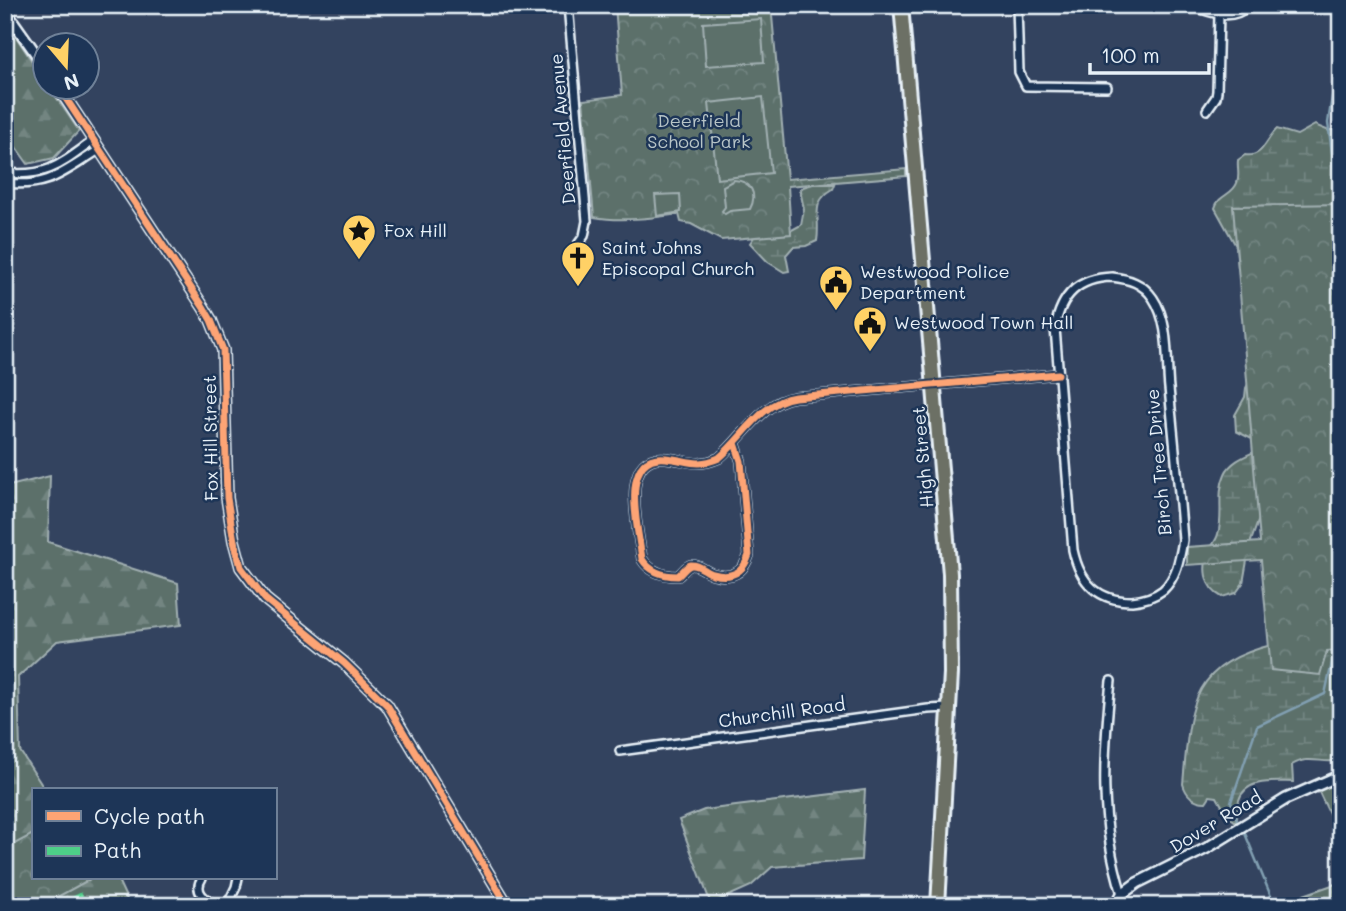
<svg xmlns="http://www.w3.org/2000/svg" width="1346" height="911" font-family="Mali,sans-serif">
<style>
.forest{fill:url(#forest-firs);stroke:#a2b0b2;stroke-width:2}
.wetland{fill:url(#wetland-marsh);stroke:#a2b0b2;stroke-width:2}
.park{fill:url(#park-crowns);stroke:#a2b0b2;stroke-width:2}
.garden{fill:#5b706b;stroke:#a2b0b2;stroke-width:2}
.lines{fill:none;stroke-linecap:round;stroke-linejoin:round}
.stream{stroke:#819fb1;stroke-width:2.5}
.minor-casing{stroke:#e8f1f8;stroke-width:12}
.tertiary-casing{stroke:#e8f1f8;stroke-width:14}
.primary-casing{stroke:#e8f1f8;stroke-width:18}
.minor{stroke:#1d3557;stroke-width:7}
.tertiary{stroke:#1d3557;stroke-width:9}
.primary{stroke:#6c7065;stroke-width:12}
.quiet{stroke:#4dcf88;stroke-width:5;stroke-dasharray:10 5;stroke-linecap:butt}
.cycleway-casing{stroke:#1d3557;stroke-width:11}
.cycleway{stroke:#fda474;stroke-width:7}
.labels{text-anchor:middle;stroke-width:5;stroke-linejoin:round;paint-order:stroke}
.park-label{font-size:18px;fill:#b7c4c7;stroke:#1d3557}
.street-label{font-size:18px;fill:#e8f1f8;stroke:#1d3557}
.poi-label{font-size:18px;fill:#e8f1f8;stroke:#1d3557;text-anchor:start}
</style>
<defs>
<pattern id="forest-firs" width="22" height="20" patternUnits="userSpaceOnUse" patternTransform="scale(1.75)"><rect width="22" height="20" fill="#5b706b"/><path d="M5 1l3.5 6h-7zM16 11l3.5 6h-7z" fill="#738581"/></pattern>
<pattern id="wetland-marsh" width="20" height="14" patternUnits="userSpaceOnUse" patternTransform="scale(1.75)"><rect width="20" height="14" fill="#5b706b"/><path d="M1 5h8M5 5V1M11 12h8M15 12V8" fill="none" stroke="#738581"/></pattern>
<pattern id="park-crowns" width="20" height="18" patternUnits="userSpaceOnUse" patternTransform="scale(1.75)"><rect width="20" height="18" fill="#5b706b"/><path d="M2 6a3 3 0 1 1 6 0M12 15a3 3 0 1 1 6 0" fill="none" stroke="#738581"/></pattern>
</defs>
<rect width="100%" height="100%" fill="#33435f"/>
<filter id="ink" filterUnits="userSpaceOnUse"><feTurbulence type="fractalNoise" baseFrequency=".0143" numOctaves="2"/><feDisplacementMap in="SourceGraphic" scale="14" xChannelSelector="R" yChannelSelector="G"/><feConvolveMatrix kernelMatrix="1 2 1 2 8 2 1 2 1" color-interpolation-filters="sRGB"/></filter>
<g filter="url(#ink)">
<g class="forest">
<path d="M5,20L45,81L46,88H50L79,131L54,158L28,164L5,132Z"/>
<path d="M50,476L48,542L178,583L181,625L57,641L18,677L20,751L45,790H33V878H117L130,906H5V487Z"/>
<path d="M865,790L861,860L772,867L751,886L711,904L679,820L704,810Z"/>
</g>
<g class="wetland">
<path d="M1341,120V760C1323,765 1310,754 1292,765L1293,782C1275,782 1246,778 1239,800C1237,807 1238,815 1236,822L1227,815L1217,797L1210,796L1206,802C1194,802 1186,795 1183,784C1190,706 1189,665 1275,644L1261,513L1250,544L1243,583L1236,593L1222,597C1203,587 1202,566 1210,549C1213,544 1217,539 1218,534C1224,515 1216,493 1225,474C1230,462 1245,456 1256,451V441L1236,431L1235,415L1245,397L1246,388L1258,364L1246,288L1238,268L1236,246L1215,208C1218,195 1233,195 1237,183C1240,176 1237,168 1238,160L1245,155C1263,158 1265,140 1277,129L1297,135L1315,125L1329,131L1336,128Z"/>
<path d="M813,184H835L833,189C809,203 821,217 817,241L806,246L793,247L786,255L789,271L784,272L768,262L750,243L754,237L790,231L801,225L804,209L800,190L803,187Z"/>
</g>
<g class="park">
<path d="M615,5H771L787,179L906,169V176L788,186L791,234L721,240L691,224L681,222L679,214C652,218 621,222 594,217L583,100L622,95Z"/>
<path d="M1341,204V414L1334,423L1341,438V650L1327,651L1320,675L1271,670L1261,560L1187,565V547L1260,542L1233,206Z"/>
<path d="M1333,782L1341,797V838L1317,788Z"/>
<path d="M33,834V878H92L41,906H5V849Z"/>
<path d="M1341,882V906H1272Z"/>
</g>
<g class="garden">
<path d="M761,19L764,62L706,66L703,23Z"/>
<path d="M763,97L771,173L717,179L709,103Z"/>
<path d="M734,180C751,181 758,194 750,209L730,211L725,214L722,211L725,207L723,186Z"/>
<path d="M680,194L681,212L657,216L655,195Z"/>
</g>
<g class="lines">
<g class="stream">
<path d="M1341,37L1328,123L1334,167L1341,169"/>
<path d="M1237,820L1231,802L1257,726L1325,694L1337,641L1341,640"/>
<path d="M1244,831L1275,906"/>
</g>
<g class="minor-casing">
<g id="minor">
<path d="M568,5L587,221L584,236L576,247"/>
<path d="M1017,5L1019,72L1026,86L1107,87"/>
<path d="M1189,5C1212,12 1229,23 1250,5"/>
<path d="M1207,110L1216,97L1217,91L1219,14"/>
<path d="M5,173C48,177 60,165 93,141"/>
<path d="M5,183C49,188 63,172 99,150"/>
<path d="M1112,277C1129,279 1143,283 1153,298C1170,323 1166,360 1169,388C1174,439 1179,489 1183,540C1180,557 1177,577 1163,590C1154,597 1143,600 1132,601C1098,601 1080,583 1073,550L1055,328C1061,295 1078,278 1112,277Z"/>
<path d="M735,443L741,461L749,555C743,573 732,579 713,574C706,572 699,564 691,565C686,566 682,573 678,576C663,576 650,572 642,559C639,532 617,453 666,458C688,460 696,468 719,458C744,437 761,402 795,397L1058,374"/>
<path d="M1111,681C1103,757 1099,821 1122,894"/>
<path d="M620,751L928,709L949,708"/>
<path d="M202,878C193,892 205,899 217,906"/>
<path d="M227,906L236,887L238,878"/>
</g>
</g>
<g class="tertiary-casing">
<g id="tertiary">
<path d="M5,10L46,68"/>
<path d="M59,88L204,308L211,320L223,350L227,498L234,541L241,567L265,599L344,663L387,705L508,906"/>
<path d="M1115,906L1122,894L1137,883L1207,848L1286,799L1341,775"/>
</g>
</g>
<g class="primary-casing">
<path id="primary" d="M901,5L950,574L951,673L938,906"/>
</g>
<use href="#minor" class="minor"/>
<use href="#tertiary" class="tertiary"/>
<use href="#primary" class="primary"/>
<path class="quiet" d="M60,906L85,893"/>
<g class="cycleway-casing">
<g id="cycleway">
<path d="M59,88L204,308L211,320L223,350L227,498L234,541L241,567L265,599L344,663L387,705L508,906"/>
<path d="M735,443L741,461L749,555C743,573 732,579 713,574C706,572 699,564 691,565C686,566 682,573 678,576C663,576 650,572 642,559C639,532 617,453 666,458C688,460 696,468 719,458C744,437 761,402 795,397L1058,374"/>
</g>
</g>
<use href="#cycleway" class="cycleway"/>
</g>
</g>
<defs>
<g id="sight-pin" transform="scale(1.75)"><path d="M0 17L-7.5 6A9.5 9.5 0 1 1 7.5 6Z" fill="#ffd166" stroke="#1d3557"/><path d="M0-6L1.8-2.2L6-1.7L2.9 1.2L3.7 5.4L0 3.3L-3.7 5.4L-2.9 1.2L-6-1.7L-1.8-2.2Z" fill="#111"/></g>
<g id="church-pin" transform="scale(1.75)"><path d="M0 17L-7.5 6A9.5 9.5 0 1 1 7.5 6Z" fill="#ffd166" stroke="#1d3557"/><path d="M-1.2-6h2.4v3.5h3.3v2.4h-3.3V6h-2.4V-.1h-3.3v-2.4h3.3Z" fill="#111"/></g>
<g id="civic-pin" transform="scale(1.75)"><path d="M0 17L-7.5 6A9.5 9.5 0 1 1 7.5 6Z" fill="#ffd166" stroke="#1d3557"/><path d="M-.6-6.5H3V-4.5H.6V-3L4-1V1h2V6H-6V1h2V-1L-.6-3ZM-1.2 2.5V6h2.4V2.5Z" fill="#111"/></g>
</defs>
<g fill-rule="evenodd">
<use href="#sight-pin" x="359" y="231"/>
<use href="#church-pin" x="578" y="258"/>
<use href="#civic-pin" x="836" y="282"/>
<use href="#civic-pin" x="870" y="323"/>
</g>
<g class="labels">
<g class="park-label">
<text x="699" y="127">Deerfield<tspan x="699" dy="21">School Park</tspan></text>
</g>
<g class="street-label">
<text transform="translate(563 129) rotate(-95)" y="6">Deerfield Avenue</text>
<text transform="translate(211 438) rotate(-91)" y="6">Fox Hill Street</text>
<text transform="translate(923 457) rotate(-95)" y="6">High Street</text>
<text transform="translate(1159 462) rotate(-95)" y="6">Birch Tree Drive</text>
<text transform="translate(782 713) rotate(-8)" y="6">Churchill Road</text>
<text transform="translate(1216 822) rotate(-31)" y="6">Dover Road</text>
</g>
<g class="poi-label">
<text x="384" y="237">Fox Hill</text>
<text x="602" y="254">Saint Johns<tspan x="602" dy="21">Episcopal Church</tspan></text>
<text x="860" y="278">Westwood Police<tspan x="860" dy="21">Department</tspan></text>
<text x="894" y="329">Westwood Town Hall</text>
</g>
</g>
<rect width="1346" height="911" fill="none" stroke="#1d3557" stroke-width="28"/>
<rect x="14" y="14" width="1318" height="883" fill="none" stroke="#e8f1f8" stroke-width="2.5" filter="url(#ink)"/>
<rect x="32" y="788" width="245" height="91" fill="#1d3557" stroke="#6e8097" stroke-width="2"/>
<rect x="46" y="811" width="35" height="10" fill="#fda474" stroke="#6e8097" stroke-width="2"/>
<text x="94" y="824" font-size="21" fill="#e8f1f8">Cycle path</text>
<rect x="46" y="846" width="35" height="10" fill="#4dcf88" stroke="#6e8097" stroke-width="2"/>
<text x="94" y="858" font-size="21" fill="#e8f1f8">Path</text>
<g transform="translate(66 66) rotate(161)"><circle r="33" fill="#1d3557" stroke="#6e8097" stroke-width="2"/>
<path d="M0-5L12 26L0 18L-12 26Z" fill="#ffd166"/>
<text y="-10" font-size="19" font-weight="bold" text-anchor="middle" fill="#e8f1f8">N</text>
</g>
<path d="M1090 63v10h119v-10" fill="none" stroke="#e8f1f8" stroke-width="3.5"/>
<text x="1101" y="63" font-size="21" fill="#e8f1f8" stroke="#1d3557" stroke-width="5" paint-order="stroke">100 m</text>
</svg>
